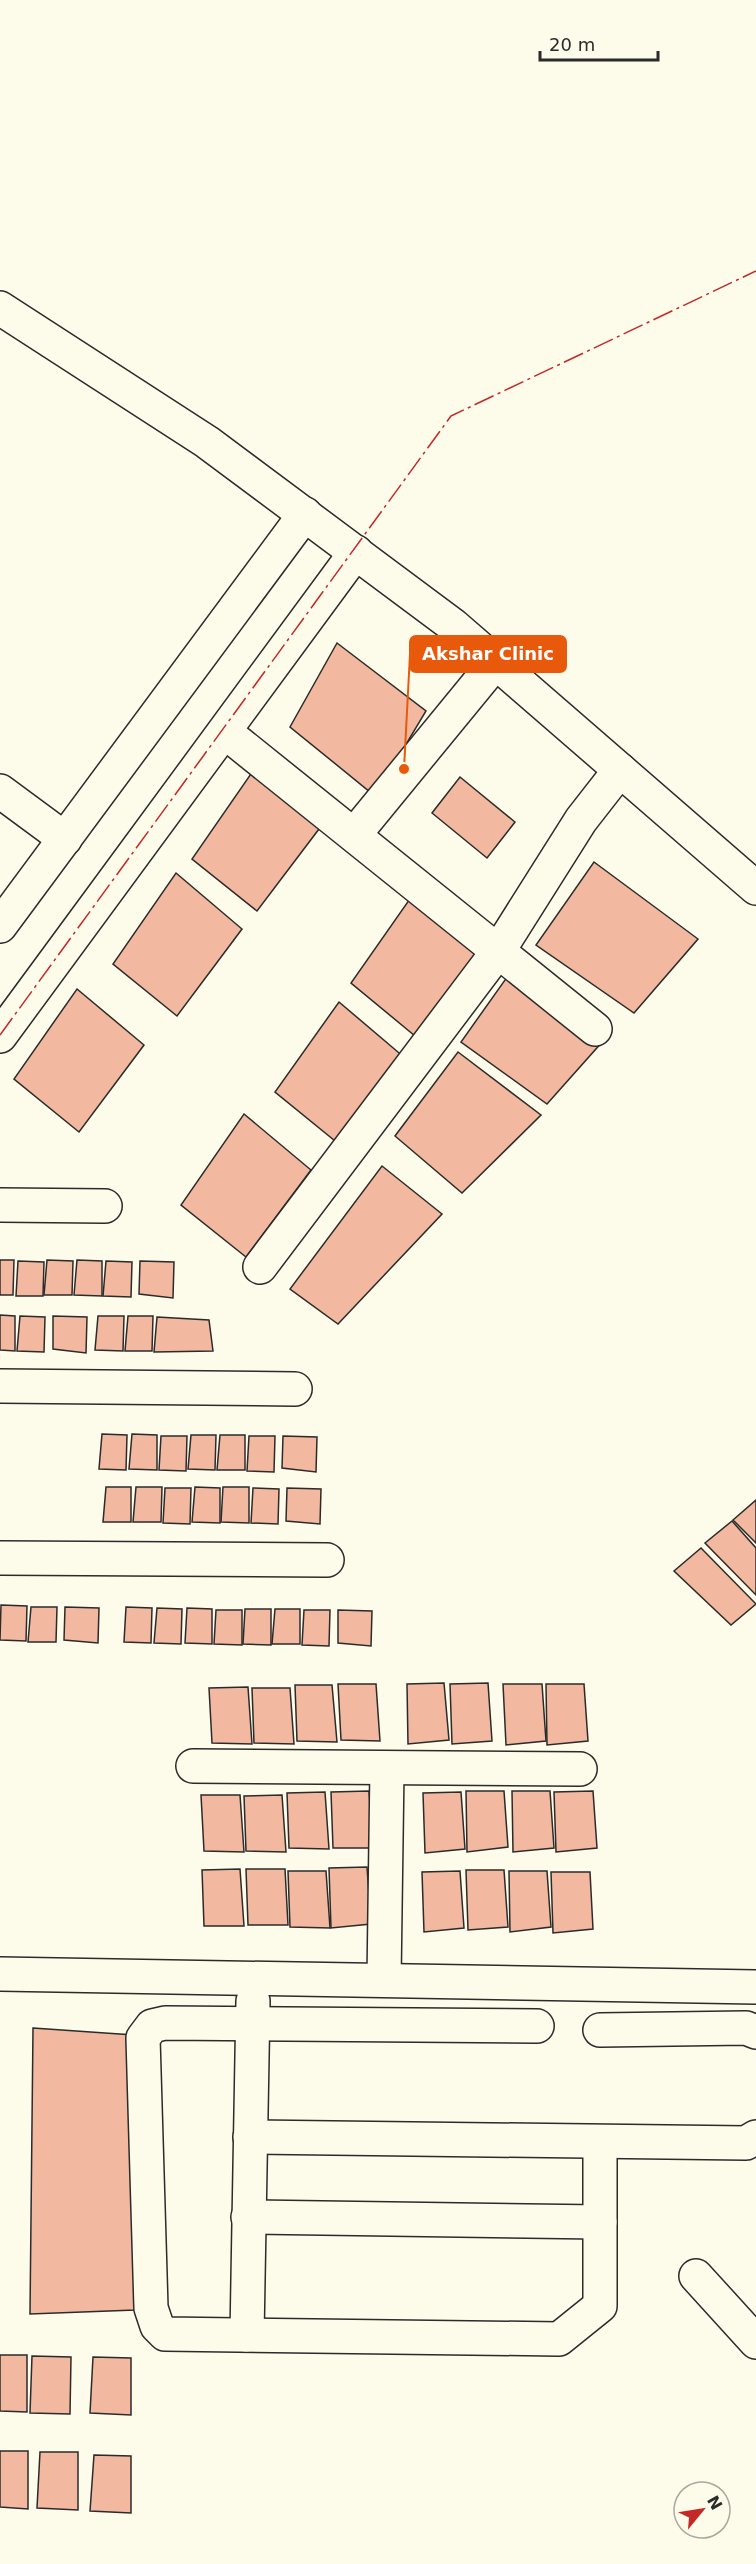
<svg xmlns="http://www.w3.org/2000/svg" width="756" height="2564" font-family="'DejaVu Sans',sans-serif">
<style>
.building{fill:#f2b8a0;stroke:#2b2b2b;stroke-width:1.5}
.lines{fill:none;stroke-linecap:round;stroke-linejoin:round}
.minor-casing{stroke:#2b2b2b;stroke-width:36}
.minor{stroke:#fdfbea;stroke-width:33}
.power{stroke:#c62828;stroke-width:1.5;stroke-dasharray:21 4.5 3 4.5;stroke-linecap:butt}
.leader{fill:none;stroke:#e8590c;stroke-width:2}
.callout-dot{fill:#e8590c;stroke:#fdfbea;stroke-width:2}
.callout{fill:#e8590c;stroke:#e8590c;stroke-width:2}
.callout-label{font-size:18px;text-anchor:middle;font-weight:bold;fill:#fff}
</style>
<rect width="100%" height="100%" fill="#fdfbea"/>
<g class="building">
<path d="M337,643L426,711L375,796L290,727Z"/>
<path d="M255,768L322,825L257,911L192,859Z"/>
<path d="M460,777L515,822L487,858L432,813Z"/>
<path d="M594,862L698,939L634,1013L536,945Z"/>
<path d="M176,873L242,929L177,1016L113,964Z"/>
<path d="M414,893L480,949L415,1036L351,983Z"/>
<path d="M510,973L603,1041L547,1104L461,1042Z"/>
<path d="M77,989L144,1045L79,1132L14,1079Z"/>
<path d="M339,1002L405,1058L340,1145L275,1092Z"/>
<path d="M458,1052L541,1115L462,1193L395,1136Z"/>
<path d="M244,1114L311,1170L246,1257L181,1205Z"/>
<path d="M382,1166L442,1214L338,1324L290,1289Z"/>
<path d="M0,1260H14L13,1295H0Z"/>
<path d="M47,1260L73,1261L72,1295H44Z"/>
<path d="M77,1260L102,1261V1296L74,1295Z"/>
<path d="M18,1261L44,1262L43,1296H16Z"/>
<path d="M106,1261L132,1262L131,1297L103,1296Z"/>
<path d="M140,1261L174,1262L173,1298L139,1294Z"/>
<path d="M0,1315L15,1316V1351L0,1350Z"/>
<path d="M20,1316L45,1317L44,1352L17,1351Z"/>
<path d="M53,1316L87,1317L86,1353L53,1349Z"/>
<path d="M98,1316H124L123,1351L95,1350Z"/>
<path d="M128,1316H153L152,1351H125Z"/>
<path d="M157,1317L209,1320L213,1351L154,1352Z"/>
<path d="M102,1434L127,1435L126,1470L99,1469Z"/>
<path d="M132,1434L157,1435V1470L129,1469Z"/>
<path d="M191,1435H216L215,1470L188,1469Z"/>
<path d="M220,1435H245V1470H217Z"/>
<path d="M161,1436H187L186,1471L159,1470Z"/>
<path d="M249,1436H275L274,1472L247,1471Z"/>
<path d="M283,1436L317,1437L316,1472L282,1468Z"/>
<path d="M106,1487H131V1522H103Z"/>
<path d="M136,1487H162L161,1522H133Z"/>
<path d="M195,1487L220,1488V1523L192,1522Z"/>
<path d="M223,1487H249V1523L221,1522Z"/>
<path d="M165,1488H191L190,1524L163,1523Z"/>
<path d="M253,1488L279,1489L278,1524L251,1523Z"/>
<path d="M287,1488L321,1489L320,1524L286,1521Z"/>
<path d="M756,1500V1543L733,1520Z"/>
<path d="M732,1521L756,1548V1595L705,1543Z"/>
<path d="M701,1548L756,1604L731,1625L674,1571Z"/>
<path d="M1,1605L27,1606L26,1641L0,1640Z"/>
<path d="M31,1607H57L56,1642H28Z"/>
<path d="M65,1607L99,1608L98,1643L64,1640Z"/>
<path d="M126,1607L152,1608L151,1643L124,1642Z"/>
<path d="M157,1608L182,1609L181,1644L154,1643Z"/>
<path d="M187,1608L212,1609V1644L185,1643Z"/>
<path d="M245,1609H271V1645L243,1644Z"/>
<path d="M275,1609H300V1644H272Z"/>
<path d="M216,1610H242V1645L214,1644Z"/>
<path d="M304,1610H330L329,1646L302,1645Z"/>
<path d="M338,1610L372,1611L371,1646L338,1643Z"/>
<path d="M444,1683L449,1740L408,1744L407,1684Z"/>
<path d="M488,1683L492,1741L452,1744L450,1684Z"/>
<path d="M338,1684H376L380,1741L341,1740Z"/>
<path d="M503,1684H542L546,1741L506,1745Z"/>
<path d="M546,1684H584L588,1741L547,1745Z"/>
<path d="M295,1685H332L337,1742L297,1741Z"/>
<path d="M248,1687L252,1744L212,1743L209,1688Z"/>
<path d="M252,1688H290L294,1744L254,1743Z"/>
<path d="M369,1791L373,1848H333L331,1792Z"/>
<path d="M466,1791H504L508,1847L467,1852Z"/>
<path d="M512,1791H550L554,1848L513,1852Z"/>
<path d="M593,1791L597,1848L556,1852L554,1792Z"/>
<path d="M325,1792L329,1849L289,1848L287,1793Z"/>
<path d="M461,1792L465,1849L425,1853L423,1793Z"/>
<path d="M201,1795H240L244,1852L204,1851Z"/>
<path d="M282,1795L286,1852L246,1851L244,1796Z"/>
<path d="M367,1867L371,1924L331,1928L329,1868Z"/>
<path d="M240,1869L244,1926H204L202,1870Z"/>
<path d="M246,1869H285L288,1925H248Z"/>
<path d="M466,1870H504L508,1927L468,1930Z"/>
<path d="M288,1871H326L330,1928L290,1927Z"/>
<path d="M460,1871L464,1928L424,1932L422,1872Z"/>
<path d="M509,1871H547L551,1927L510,1932Z"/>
<path d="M551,1872H590L593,1929L553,1933Z"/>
<path d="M33,2028L134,2035L135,2310L30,2314Z"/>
<path d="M0,2355H27V2412L0,2411Z"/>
<path d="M32,2356L71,2357L70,2414L30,2413Z"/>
<path d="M93,2357L131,2358V2415L90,2413Z"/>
<path d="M0,2451H28V2509L0,2507Z"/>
<path d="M40,2452H78V2510L37,2508Z"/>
<path d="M94,2455L131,2456V2513L90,2511Z"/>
</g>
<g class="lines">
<g class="minor-casing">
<g id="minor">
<path d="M0,308L207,442L454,626L756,888"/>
<path d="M225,732L595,1029"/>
<path d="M0,791L65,839"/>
<path d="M354,835L495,663"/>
<path d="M0,926L305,514"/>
<path d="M0,1036L356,552"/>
<path d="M0,1205L105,1206"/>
<path d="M260,1267L499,950L581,820L620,770"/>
<path d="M0,1386L295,1389"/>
<path d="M0,1558L327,1560"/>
<path d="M193,1766L580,1769"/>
<path d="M0,1974L756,1987"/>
<path d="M384,1980L387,1768"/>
<path d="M537,2026L165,2023L152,2026L143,2038L151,2308L157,2326L165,2334L559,2339L600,2306V2142"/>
<path d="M600,2030L746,2028L756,2032"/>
<path d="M250,2137L746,2143L756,2137"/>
<path d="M248,2217L600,2222"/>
<path d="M696,2276L756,2342"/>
<path d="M247,2335L253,2001"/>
</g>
</g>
<use href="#minor" class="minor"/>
<path class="power" d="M0,1035L451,416L756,271"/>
</g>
<path class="leader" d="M404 769L410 654"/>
<circle class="callout-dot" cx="404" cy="769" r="6"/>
<rect class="callout" x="410" y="636" width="156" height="36" rx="6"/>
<g class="callout-label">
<text x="488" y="660">Akshar Clinic</text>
</g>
<g transform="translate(702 2510) rotate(60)"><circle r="28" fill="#fdfbea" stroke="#a9a89e" stroke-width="1.5"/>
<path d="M0-4.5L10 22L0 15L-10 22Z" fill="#c62828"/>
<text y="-9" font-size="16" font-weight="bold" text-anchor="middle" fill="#2b2b2b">N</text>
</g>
<path d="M540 51v9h118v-9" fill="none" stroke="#2b2b2b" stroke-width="3"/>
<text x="549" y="51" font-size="18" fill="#2b2b2b" stroke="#fdfbea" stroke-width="4.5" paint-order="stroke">20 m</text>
</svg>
